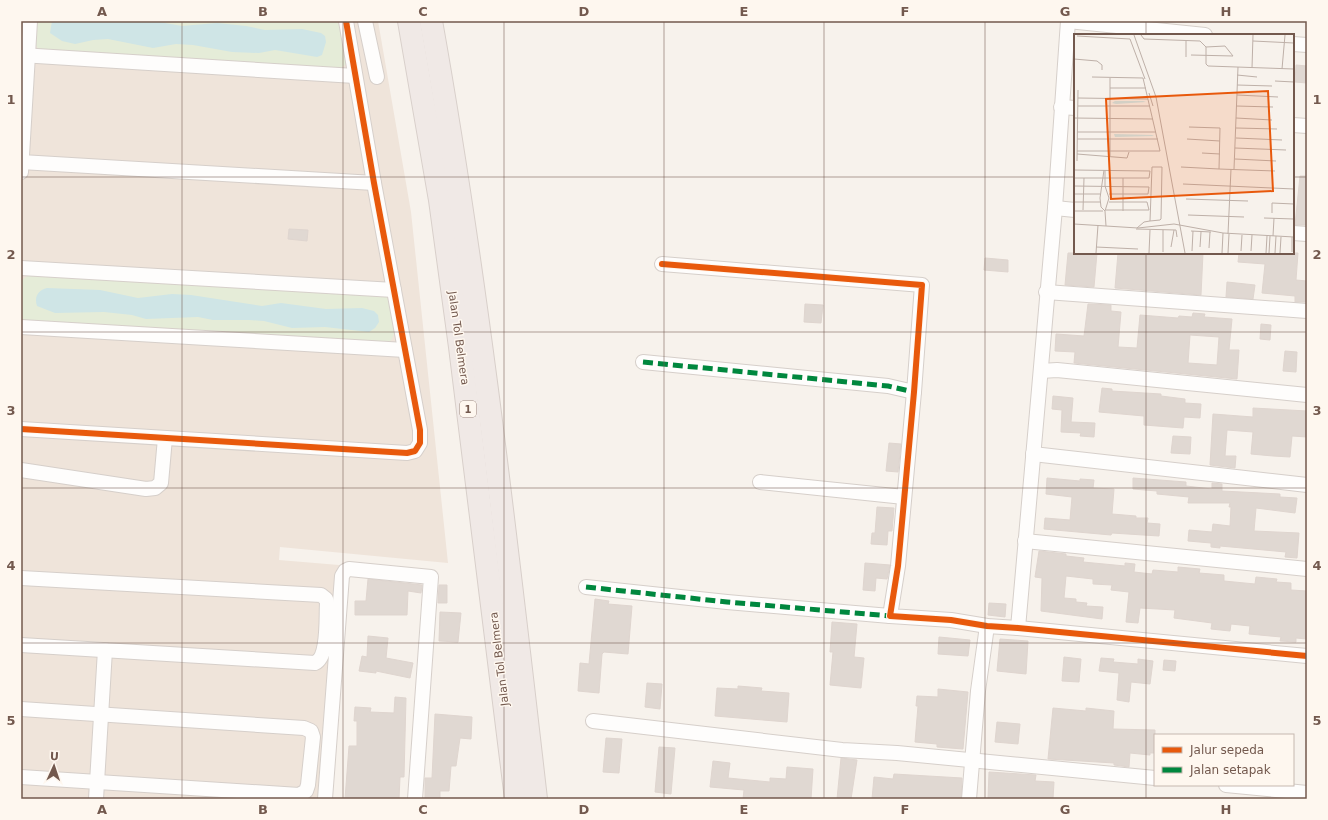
<svg xmlns="http://www.w3.org/2000/svg" width="1328" height="820" font-family="'DejaVu Sans',sans-serif">
<style>
.residential{fill:#efe4da}
.green{fill:#e5ecd8}
.water{fill:#cfe5e6}
.building{fill:#e0d8d2;stroke:#dfd5cf;fill-rule:evenodd}
.lines{fill:none;stroke-linecap:round;stroke-linejoin:round}
.street-casing{stroke:#d6cfca;stroke-width:16}
.highway-casing{stroke:#d8cfca;stroke-width:24}
.street{stroke:#fefdfc;stroke-width:14}
.highway{stroke:#f0e9e6;stroke-width:22}
.quiet{stroke:#00873e;stroke-width:5;stroke-dasharray:10 5;stroke-linecap:butt}
.cycleway-casing{stroke:#fef7ef;stroke-width:8}
.cycleway{stroke:#e8590c;stroke-width:6}
.grid{fill:none;stroke:#73594e;stroke-width:1;stroke-opacity:0.55}
.labels{text-anchor:middle;stroke-width:3;stroke-linejoin:round;paint-order:stroke}
.shield{fill:#fef7ef;stroke:#9d887e;stroke-width:1}
.shield-label{font-size:10px;font-weight:bold;fill:#73594e}
.street-label{font-size:11px;fill:#73594e;stroke:#fef7ef}
.inset-road{fill:none;stroke:#beb0a8;stroke-width:1}
.view{fill:#e8590c;fill-opacity:0.15;stroke:#e8590c;stroke-width:2}
.inset-edge{fill:none;stroke:#73594e;stroke-width:2}
.neatline{fill:none;stroke:#73594e;stroke-width:1.5}
.grid-label{font-size:13px;text-anchor:middle;font-weight:bold;fill:#73594e}
</style>
<rect width="100%" height="100%" fill="#f7f2ec"/>
<path class="residential" d="M21,21H378L411,212L448,563L280,547L279,560L339,565L319,799H21Z"/>
<g class="green">
<path d="M37,21H335L340,25L347,60L345,65L339,69L38,49L36,45Z"/>
<path d="M30,274L383,295L387,297L389,302C391,314 401,337 387,343L27,322L21,318L22,280Z"/>
</g>
<g class="water">
<path d="M52,21H154L182,26L217,23L246,26L265,30L302,29L321,33L325,36L326,42L322,55L317,57L275,50L259,53L232,52L193,45L176,44L153,48L108,39L93,40L75,44L62,41L50,33Z"/>
<path d="M47,288L100,290L138,298L172,294L191,295L262,306L281,303L326,309L362,308L374,311L378,315L379,322L375,328L369,332L325,327L292,328L264,321L249,320H213L198,317L146,319L132,315L104,312L55,313L37,306C34,297 38,290 47,288Z"/>
</g>
<g class="building">
<path d="M1296,65L1307,66V83L1295,82Z"/>
<path d="M1300,176H1307V225H1295Z"/>
<path d="M289,229L308,230L307,241L288,239Z"/>
<path d="M1068,253H1097L1094,287L1065,285Z"/>
<path d="M1118,253H1203L1201,295L1115,288Z"/>
<path d="M1239,253H1298L1296,280L1307,281V302H1295V296L1262,293L1265,264L1238,262Z"/>
<path d="M985,258L1008,260V272L984,270Z"/>
<path d="M1227,282L1255,285L1253,299L1226,297Z"/>
<path d="M805,304L823,305L821,323L804,322Z"/>
<path d="M1088,304L1111,305V311L1121,312L1118,347L1137,348L1140,315L1178,318L1179,316L1192,317L1193,313L1205,314L1204,317L1232,319L1229,350H1239L1237,379L1074,363L1075,352L1055,351L1056,334L1084,336ZM1190,335L1219,337L1217,365L1188,363Z"/>
<path d="M1261,324L1271,325L1270,340L1260,339Z"/>
<path d="M1285,351L1297,352L1296,372L1283,371Z"/>
<path d="M1102,388L1112,389V391L1161,394V396L1185,399V403L1201,404L1200,418L1184,417L1183,428L1144,425V416L1099,412Z"/>
<path d="M1053,396L1073,398L1071,422L1095,423L1094,437L1080,436L1081,433L1061,432L1062,410L1052,409Z"/>
<path d="M1253,408L1307,411V437L1292,436L1290,457L1273,456L1251,454L1253,432L1227,430L1225,456H1236L1235,468L1210,465L1213,414L1253,417Z"/>
<path d="M1173,436L1191,437L1190,454L1171,453Z"/>
<path d="M889,443L901,444L898,472L886,471Z"/>
<path d="M1047,478L1080,481V479L1094,480L1093,488L1114,489L1112,514L1136,516V518H1148L1147,523L1160,524L1159,536L1112,533L1111,535L1044,529L1045,518L1070,520L1072,497L1046,494Z"/>
<path d="M1133,478L1186,482V486L1212,489V483L1222,484V491L1280,494V497L1297,498L1295,513L1256,508L1254,531L1299,533L1297,558L1285,557L1286,552L1220,546V548L1211,547V543L1188,541L1189,530L1212,532L1213,524L1230,526L1231,507H1229L1230,503H1188L1189,497L1157,494V491L1133,489Z"/>
<path d="M877,507L894,508L892,531H888L887,545L871,544L872,533H875Z"/>
<path d="M1039,551L1066,554V556L1084,558L1083,562L1125,566V563L1135,564L1134,572L1152,574L1153,570L1178,572V567L1200,569L1199,573L1224,575V581L1255,584L1256,577L1277,579L1276,582L1291,583V590L1307,591V639L1296,638V642L1280,641L1281,637L1249,634L1250,626L1231,624L1230,631L1211,629L1212,623L1174,618L1175,610L1140,608L1138,623L1126,622L1129,592L1111,590L1112,585L1093,584V579L1066,576L1064,598L1076,599V602L1087,603L1086,606L1103,607L1102,619L1041,611L1042,578L1035,577Z"/>
<path d="M865,563L890,565L887,579L876,578L875,591L863,590Z"/>
<path d="M368,579L422,585L421,593L408,591L407,615H355V601H366Z"/>
<path d="M439,585H447V603H438Z"/>
<path d="M595,599L609,601L608,604L632,606L628,654L604,652L602,654L599,693L578,691L580,663L589,664Z"/>
<path d="M989,603L1006,604L1005,617L988,615Z"/>
<path d="M440,612L461,613L458,642L439,641Z"/>
<path d="M832,622L857,624L854,657L864,658L861,688L830,685L833,652H830Z"/>
<path d="M368,636L388,638L386,658L413,663L410,678L376,671V673L359,671L362,656L367,657Z"/>
<path d="M939,637L970,640L968,656L938,654Z"/>
<path d="M1000,639L1028,641L1026,674L997,671Z"/>
<path d="M1064,657L1081,659L1079,682L1062,681Z"/>
<path d="M1101,658L1114,659L1113,662L1138,664V659L1153,661L1150,684L1131,682L1129,702L1117,700L1119,673L1099,671Z"/>
<path d="M1164,660L1176,661L1175,671L1163,670Z"/>
<path d="M647,683L662,684L660,709L645,707Z"/>
<path d="M738,686L762,688L761,691L789,693L787,722L715,716L717,688L738,689Z"/>
<path d="M938,689L968,692L963,749L937,747V744L915,742L918,706H916L917,696L938,697Z"/>
<path d="M395,697L406,698L404,777H400L399,799H345L349,746H357V721H354L355,707L371,708L370,712L394,713Z"/>
<path d="M1053,708L1086,711V708L1114,711L1113,729L1155,730V753H1150V755L1130,753L1129,767L1114,765V763L1048,759Z"/>
<path d="M435,714L472,717L471,739L460,738L456,766H451L449,791H440V799H425V778H432Z"/>
<path d="M997,722L1020,724L1018,744L995,742Z"/>
<path d="M606,738L622,739L619,773L603,772Z"/>
<path d="M659,747L675,748L671,794L655,792Z"/>
<path d="M841,758L857,760L851,799H837Z"/>
<path d="M713,761L730,763L728,778L770,782V778L786,779L787,767L813,769L811,799H743L744,790L710,787Z"/>
<path d="M989,772L1036,775L1035,781L1054,782L1053,799H988Z"/>
<path d="M894,774L962,778L961,799H872L874,777L893,779Z"/>
</g>
<g class="lines">
<g class="street-casing">
<g id="street">
<path d="M365,21L377,77"/>
<path d="M1068,21L1205,35"/>
<path d="M1293,44L1307,45"/>
<path d="M21,55L355,76"/>
<path d="M1061,107L1075,108"/>
<path d="M1293,125L1307,126"/>
<path d="M21,162L374,183"/>
<path d="M21,172L30,21"/>
<path d="M1055,208L1075,210"/>
<path d="M1293,233L1307,234"/>
<path d="M662,264L922,285L914,392L898,566L890,616L951,620L987,626L1018,628L1307,656"/>
<path d="M21,268L394,290"/>
<path d="M1046,292L1307,311"/>
<path d="M21,327L405,350"/>
<path d="M643,362L888,386L914,392"/>
<path d="M1041,371L1057,370L1307,395"/>
<path d="M21,429L407,453L415,451L420,443V430L374,183L346,21"/>
<path d="M1033,454L1307,485"/>
<path d="M21,470L146,489L155,488L161,483L165,438"/>
<path d="M760,482L904,497"/>
<path d="M1025,541L1307,569"/>
<path d="M21,578L321,595L326,599L327,603C326,617 329,657 315,663L21,645"/>
<path d="M586,587L727,602L890,616"/>
<path d="M1018,628L1055,208L1068,21"/>
<path d="M21,709L304,728L311,731L313,737L308,785L306,791L299,795L21,777"/>
<path d="M593,721L842,750L897,753L1155,778"/>
<path d="M1226,785L1307,793"/>
<path d="M96,799L105,650"/>
<path d="M325,799L342,576L345,571L349,569L431,577L415,799"/>
<path d="M969,799L978,691L987,626"/>
</g>
</g>
<g class="highway-casing">
<g id="highway">
<path d="M409,21L440,200L460,347L516,799"/>
<path d="M431,21C477,279 506,539 536,799"/>
</g>
</g>
<use href="#street" class="street"/>
<use href="#highway" class="highway"/>
<g class="quiet">
<path d="M643,362L888,386L914,392"/>
<path d="M586,587L727,602L890,616"/>
</g>
<g class="cycleway-casing">
<g id="cycleway">
<path d="M662,264L922,285L914,392L898,566L890,616L951,620L987,626L1018,628L1307,656"/>
<path d="M21,429L407,453L415,451L420,443V430L374,183L346,21"/>
</g>
</g>
<use href="#cycleway" class="cycleway"/>
</g>
<path class="grid" d="M182,21V799M343,21V799M504,21V799M664,21V799M824,21V799M985,21V799M1146,21V35M21,177H1075M1293,177H1307M1146,253V799M21,332H1307M21,488H1307M21,643H1307"/>
<g class="labels">
<rect class="shield" x="460" y="401" width="16" height="16" rx="3"/>
<g class="shield-label">
<text x="468" y="413">1</text>
</g>
<g class="street-label">
<text transform="translate(459 338) rotate(82)" y="4">Jalan Tol Belmera</text>
<text transform="translate(499 659) rotate(-97)" y="4">Jalan Tol Belmera</text>
</g>
</g>
<g transform="translate(1074 34)">
<rect width="220" height="220" fill="#f7f2ec"/>
<path d="M41,67H69L72,68L42,70L38,69ZM40,100L78,101L80,102L41,103Z" fill="#cfe5e6"/>
<path class="inset-road" d="M60,1L82,63L111,219M67,1L70,5L126,7L132,13V30L134,32L220,35M3,2L56,5L71,45M112,7V23M179,7L220,9M117,21L159,22L151,12L132,13M0,25L23,27L28,31V36M178,34L179,1M208,35L211,1M163,41L183,43M201,47L220,48M163,51L198,52M36,54H72M75,59L79,72M163,61L204,63M4,64L74,65M4,72H76M162,72L199,73M0,84L79,85M162,84L198,86M115,93L146,94L145,135L201,137M162,94L203,95M3,98H82M162,104L208,106M3,105H84M113,105L146,107M161,114L212,116M3,117H86L69,44L18,43M128,119L146,120M3,120L53,124L55,118M36,122V44M161,125L202,127M3,127L4,56M107,133L145,135M160,135L164,33M0,136L76,137L75,144H0M30,136L26,164L27,173L31,177L35,164L31,152V136M109,150L220,155M0,152L75,153L74,160H35M0,160H26M112,165L174,167M0,168H26M9,176L10,144M32,176H75L73,168H35M0,177H29M31,177L32,192M49,177V144M198,179V169L220,170M114,181L170,183M190,184L220,185M0,190L64,194L100,190L149,199L220,203M63,194L70,188L76,187L86,186L87,185L88,133H78L76,187M62,195L102,196L103,203M117,197L137,198M154,200L157,135M199,202L200,184M22,213L64,215M97,213L100,196M126,213L127,198M135,214L136,198M118,217L119,197M167,217L168,201M177,217L178,201M89,218V196M218,218V203M22,219L24,191M75,219L76,196M148,219L149,199M154,219L155,200M192,219L193,202M195,219L196,202M201,219L202,202M206,219L207,203"/>
<path class="view" d="M194,57L199,157L37,165L32,65Z"/>
<rect width="220" height="220" class="inset-edge"/>
</g>
<rect width="1328" height="820" fill="none" stroke="#fef7ef" stroke-width="44"/>
<rect x="1154" y="734" width="140" height="52" fill="#fef7ef" stroke="#c6b8af"/>
<rect x="1162" y="747" width="20" height="6" fill="#e8590c" stroke="#c6b8af"/>
<text x="1190" y="754" font-size="12" fill="#73594e">Jalur sepeda</text>
<rect x="1162" y="767" width="20" height="6" fill="#00873e" stroke="#c6b8af"/>
<text x="1190" y="774" font-size="12" fill="#73594e">Jalan setapak</text>
<g transform="translate(54 766) rotate(3)" stroke="#fef7ef" stroke-width="3" paint-order="stroke">
<path d="M0-3L7 15L0 10L-7 15Z" fill="#73594e"/>
<text y="-6" font-size="11" font-weight="bold" text-anchor="middle" fill="#73594e">U</text>
</g>
<rect x="22" y="22" width="1284" height="776" class="neatline"/>
<g class="grid-label">
<text x="102" y="16">A</text>
<text x="263" y="16">B</text>
<text x="423" y="16">C</text>
<text x="584" y="16">D</text>
<text x="744" y="16">E</text>
<text x="905" y="16">F</text>
<text x="1065" y="16">G</text>
<text x="1226" y="16">H</text>
<text x="11" y="104">1</text>
<text x="1317" y="104">1</text>
<text x="11" y="259">2</text>
<text x="1317" y="259">2</text>
<text x="11" y="415">3</text>
<text x="1317" y="415">3</text>
<text x="11" y="570">4</text>
<text x="1317" y="570">4</text>
<text x="11" y="725">5</text>
<text x="1317" y="725">5</text>
<text x="102" y="814">A</text>
<text x="263" y="814">B</text>
<text x="423" y="814">C</text>
<text x="584" y="814">D</text>
<text x="744" y="814">E</text>
<text x="905" y="814">F</text>
<text x="1065" y="814">G</text>
<text x="1226" y="814">H</text>
</g>
</svg>
